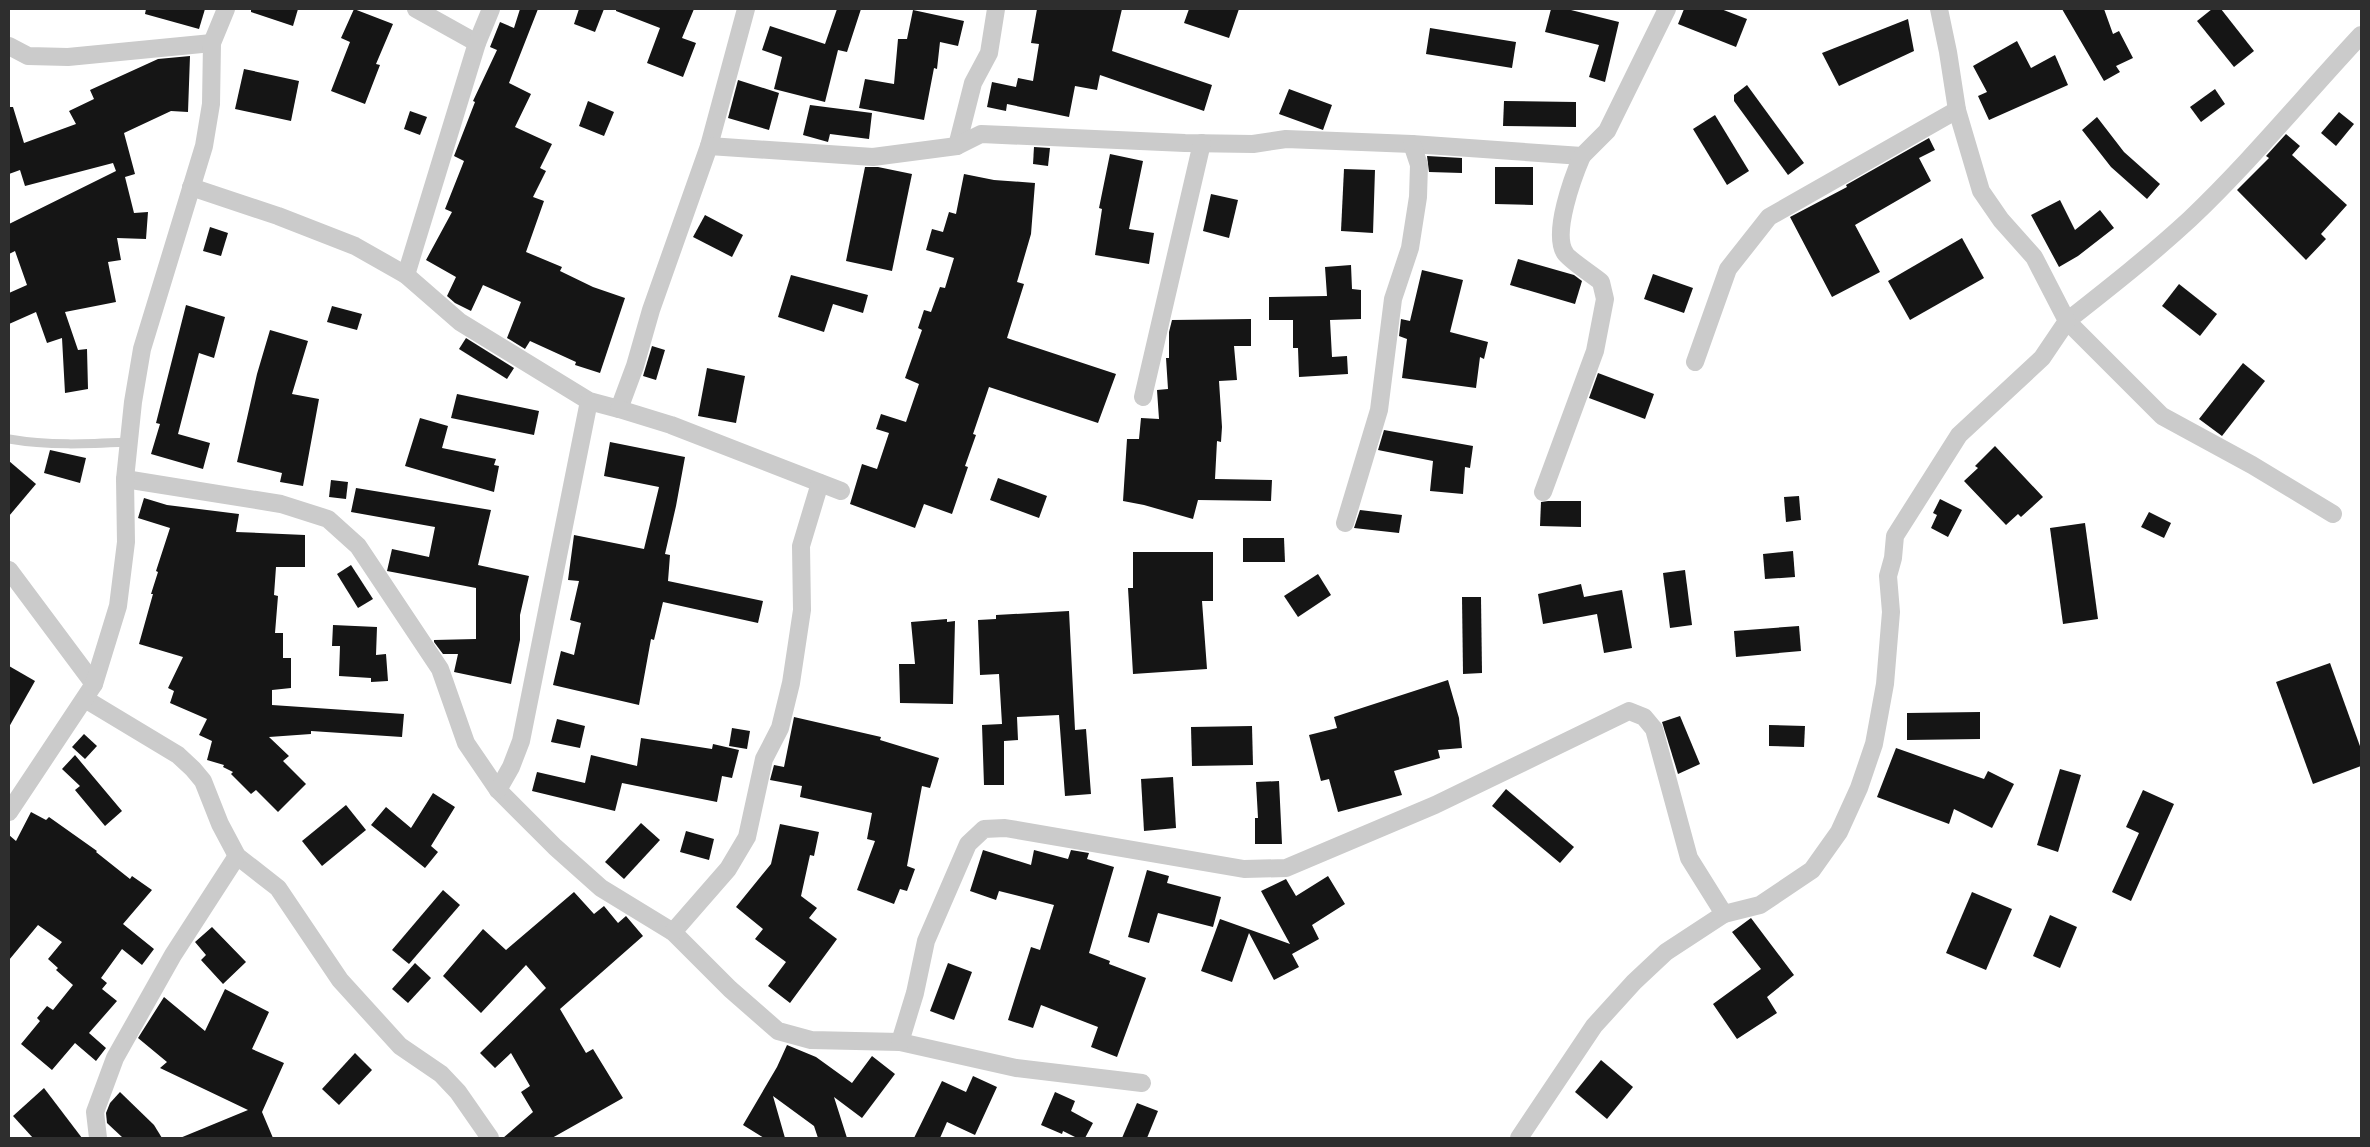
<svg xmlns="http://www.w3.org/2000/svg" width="2370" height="1147" font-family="'PT Sans Narrow',sans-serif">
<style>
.building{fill:#151515}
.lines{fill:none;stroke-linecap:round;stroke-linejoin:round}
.lane{stroke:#cbcbcb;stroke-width:9}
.street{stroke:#cbcbcb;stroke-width:18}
</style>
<rect width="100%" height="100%" fill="#fff"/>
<g class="building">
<path d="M146,9H205L199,29L145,14Z"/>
<path d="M251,9H298L293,26L251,12Z"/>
<path d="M354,9L393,24L376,64L380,65L365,104L331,91L350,42L341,38Z"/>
<path d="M520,9H538L509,83L531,94L515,127L552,144L540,168L546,171L533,197L544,201L526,252L562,267L560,271L593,287L625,298L600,373L575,365L576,362L530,341L525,349L507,338L521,302L483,285L471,311L455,303L447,296L456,277L426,260L452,212L445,209L464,161L454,156L475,102L473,101L497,50L490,47L500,22L514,28Z"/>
<path d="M579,9H604L595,32L574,24Z"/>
<path d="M616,9H694L682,38L696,43L683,77L647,63L660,28L616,11Z"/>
<path d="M837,9H861L847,52L838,50L825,102L774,89L782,57L762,50L770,26L825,44Z"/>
<path d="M1037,9H1122L1112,51L1212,85L1204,111L1100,75L1097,90L1075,86L1069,117L1007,104L1006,111L987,107L992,82L1016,87L1018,78L1033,81L1039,44L1031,43Z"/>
<path d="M1189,9H1239L1229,38L1184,23Z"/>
<path d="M1551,9H1567L1619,22L1605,82L1589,77L1599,45L1545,32Z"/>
<path d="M1684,9H1721L1747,19L1736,47L1678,24Z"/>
<path d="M2062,9H2104L2113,34L2119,31L2133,58L2116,66L2120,72L2104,81Z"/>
<path d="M2212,9H2221L2254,51L2234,67L2197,21Z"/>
<path d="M913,10L964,21L958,46L940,42L937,69L934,68L924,120L859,108L865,79L894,84L898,39H907Z"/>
<path d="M1908,19L1914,51L1839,86L1822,53Z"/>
<path d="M1430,28L1516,42L1512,68L1426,54Z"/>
<path d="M2017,41L2031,68L2055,55L2068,85L1989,120L1978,96L1987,92L1973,66Z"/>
<path d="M190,56L188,112L171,111L124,133L135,174L125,177L134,213L148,212L146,239L117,238L121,260L108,262L116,302L65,312L78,350L87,349L88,389L65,393L62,338L47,343L36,312L9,324V293L27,285L15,251L9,254V224L116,171L113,163L25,186L20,170L9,174V107H13L24,143L76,124L69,111L94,99L90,90L158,59Z"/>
<path d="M244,69L299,81L291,121L235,109Z"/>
<path d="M738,80L779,93L769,130L728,118Z"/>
<path d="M1747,85L1804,163L1788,175L1734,101V95Z"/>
<path d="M1289,89L1332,105L1323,130L1279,114Z"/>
<path d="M2215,89L2225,104L2201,122L2190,107Z"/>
<path d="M588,101L614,112L604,136L579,126Z"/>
<path d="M1504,101L1576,102V127L1503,126Z"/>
<path d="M810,105L872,113L869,139L830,134L828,142L803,135Z"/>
<path d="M410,111L427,117L420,135L404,129Z"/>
<path d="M2339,112L2354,124L2336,146L2321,133Z"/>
<path d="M1715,115L1749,171L1727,185L1693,129Z"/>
<path d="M2097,117L2124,152L2160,184L2147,199L2111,167L2082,130Z"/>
<path d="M2286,134L2300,146L2292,155L2347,205L2321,234L2326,239L2306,260L2237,190L2269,158L2266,156Z"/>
<path d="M1929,138L1935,150L1919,158L1931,181L1855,225L1880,272L1832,297L1790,217L1847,187L1846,185Z"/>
<path d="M1034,147L1050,148L1048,166L1033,164Z"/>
<path d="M1110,154L1143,161L1129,229L1154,233L1149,264L1095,255L1102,209L1099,208Z"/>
<path d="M1427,156L1462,158V173L1429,172Z"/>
<path d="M865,167H878L912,174L892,271L846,261Z"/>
<path d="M1495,167H1533V205L1495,204Z"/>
<path d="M1344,169L1375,170L1373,233L1341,231Z"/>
<path d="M964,174L994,180L1035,183L1031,234L1017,282L1024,284L1007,338L1116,374L1098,423L989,387L973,434L976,435L965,466L968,467L952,514L924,504L915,528L850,504L862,464L877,469L889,433L876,429L881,414L906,422L919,384L905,378L922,330L918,328L924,310L931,312L940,287L945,288L954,258L926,250L932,229L943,232L949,212L956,214Z"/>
<path d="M1211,194L1238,200L1229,238L1203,231Z"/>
<path d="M2060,200L2075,230L2100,210L2114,228L2078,256L2059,267L2031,215Z"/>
<path d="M705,215L743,235L732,257L693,237Z"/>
<path d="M210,227L228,233L221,256L203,251Z"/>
<path d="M1962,238L1984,278L1910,320L1888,281Z"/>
<path d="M1518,259L1574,275L1582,281L1575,304L1510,285Z"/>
<path d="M1351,265L1352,289L1361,290V319L1330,320L1332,357L1347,356L1348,374L1299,377L1298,348H1293V320H1269V297L1327,296L1325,267Z"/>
<path d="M1422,270L1463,280L1450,332L1488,342L1484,359L1480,357L1476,388L1402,378L1407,339L1399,336L1401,319L1410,321Z"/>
<path d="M1653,274L1693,288L1684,313L1644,299Z"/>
<path d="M791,275L868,295L863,313L833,304L824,332L778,317Z"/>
<path d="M2179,284L2217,314L2200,336L2162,306Z"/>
<path d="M186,305L225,317L214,358L199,353L178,434L210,443L203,469L151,454L160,424L156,423Z"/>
<path d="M332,306L362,314L357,330L327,322Z"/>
<path d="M1251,319V346H1234L1237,380L1219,381L1222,427L1221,442L1217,441L1215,479L1272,480L1271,501L1198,500L1193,519L1144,505L1123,501L1127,439H1139L1141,418L1159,419L1157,390L1168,389L1166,358H1169V332L1172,320Z"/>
<path d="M270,330L308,341L292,394L319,399L303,486L280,482L282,473L237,462L257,374Z"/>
<path d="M466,338L514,368L507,379L459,349Z"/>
<path d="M652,346L665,350L656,380L643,376Z"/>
<path d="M2243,363L2265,381L2222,436L2199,419Z"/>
<path d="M707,368L745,376L736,423L698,416Z"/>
<path d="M1598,373L1654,394L1645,419L1589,398Z"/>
<path d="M457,394L539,411L534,435L451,418Z"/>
<path d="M420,418L448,426L442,448L496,459L494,465L499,466L494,492L405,466Z"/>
<path d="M1384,430L1473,446L1470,468L1465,467L1463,494L1430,491L1433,461L1378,450Z"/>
<path d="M610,442L685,457L676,506L665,554L670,555L668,581L763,601L758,623L663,602L654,640L651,639L639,705L553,685L561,651L574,655L581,623L570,620L579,581L568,580L574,535L644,549L659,487L604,476Z"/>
<path d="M1995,446L2043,497L2021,517L2018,514L2006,525L1964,481L1978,468L1975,466Z"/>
<path d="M50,450L86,458L80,483L44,473Z"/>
<path d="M9,461L36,484L9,516Z"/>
<path d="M998,478L1047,496L1039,518L990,500Z"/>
<path d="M331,480L348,482L346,499L329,497Z"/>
<path d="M356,488L491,510L478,565L529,576L520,615V640L511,684L454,672L458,654H443L434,642V640L476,639V588L387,571L392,549L429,557L435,527L351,512Z"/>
<path d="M1799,496L1801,520L1786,522L1784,497Z"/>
<path d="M144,498L167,505L239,514L236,532L305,535V567H276L274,595L278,596L275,633H283V658H291V688L272,690V705L404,714L402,737L311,731V734L269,737L289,756L283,761L306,784L278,812L256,790L251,794L231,774L233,772L223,767L224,765L207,760L212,741L199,735L207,719L170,703L174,691L168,688L183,657L139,644L153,594H151L158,572L156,571L170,528L138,518Z"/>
<path d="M1940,499L1962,510L1948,537L1931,528L1937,515L1933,513Z"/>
<path d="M1548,501H1581V527L1540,526L1541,502Z"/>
<path d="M1360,510L1402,515L1399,533L1354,528Z"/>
<path d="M2149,512L2171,523L2164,538L2141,527Z"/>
<path d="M2085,523L2098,619L2063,624L2050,528Z"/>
<path d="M1243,538H1284L1285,562H1243Z"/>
<path d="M1793,551L1795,577L1765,579L1763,554Z"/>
<path d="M1133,552H1213V601H1202L1207,669L1133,674L1128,588H1133Z"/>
<path d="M351,565L373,599L358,608L337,574Z"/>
<path d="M1685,570L1692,625L1670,628L1663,573Z"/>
<path d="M1318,574L1331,595L1298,617L1284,596Z"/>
<path d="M1581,584L1584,597L1622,590L1632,648L1604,653L1597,614L1543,624L1538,594Z"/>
<path d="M1462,597H1481L1482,673L1463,674Z"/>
<path d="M1069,611L1075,730L1086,729L1091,794L1065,796L1059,715L1017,717L1018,740L1004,741V785H984L982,725L1002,724L999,674L980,675L978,620L996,619V615Z"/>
<path d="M947,619V622L955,621L953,704L900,703L899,664H915L911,622Z"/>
<path d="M333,625L377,627L376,655L386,654L388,681L371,682V678L339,676L340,646H332Z"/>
<path d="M1799,626L1801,651L1736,657L1734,631Z"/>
<path d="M2330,663L2361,749V766L2313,784L2276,682Z"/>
<path d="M9,666L35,681L9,727Z"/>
<path d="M1448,680L1459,718L1462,748L1438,750L1440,758L1394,771L1402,795L1338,812L1329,779L1321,781L1309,735L1337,728L1334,717Z"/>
<path d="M1980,712V739L1907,740V713Z"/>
<path d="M1680,716L1700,764L1678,774L1662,722Z"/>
<path d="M794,717L881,737L880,740L939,758L930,788L922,786L907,866L915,869L907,891L900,889L894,904L857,890L875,841L867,839L872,813L800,797L802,786L770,780L774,765L784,767Z"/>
<path d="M557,719L585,726L580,748L551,742Z"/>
<path d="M1769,725L1805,726L1804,747L1769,746Z"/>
<path d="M1252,726L1253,765L1192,766L1191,727Z"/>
<path d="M732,728L750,731L747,749L729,746Z"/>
<path d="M84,734L97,746L85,759L72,747Z"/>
<path d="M641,738L712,749L713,744L739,750L732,778L722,776L717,802L622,783L615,811L532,791L537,772L585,783L591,755L637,766Z"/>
<path d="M1896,748L1984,779L1988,771L2014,784L1992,828L1954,809L1949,824L1877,797Z"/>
<path d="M75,755L122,811L105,826L75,790L80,786L62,769Z"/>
<path d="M2060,769L2081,775L2058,852L2037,845Z"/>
<path d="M1173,777L1176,828L1144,831L1141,779Z"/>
<path d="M1279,781L1282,844H1255V818H1258L1256,782Z"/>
<path d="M1506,789L1574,847L1560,863L1492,806Z"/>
<path d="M2143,790L2174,804L2131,901L2112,892L2139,833L2126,827Z"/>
<path d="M433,793L455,807L431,846L438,852L425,868L371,825L386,807L411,828Z"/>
<path d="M346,805L366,830L322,866L302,841Z"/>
<path d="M31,812L46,820L49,817L97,851L96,852L130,879L132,876L152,890L123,924L154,949L142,965L122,949L101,978L107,983L102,989L117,1001L89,1033L106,1048L96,1061L75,1043L52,1070L21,1044L40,1021L37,1018L47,1006L53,1010L73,985L56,970L58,968L48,959L62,942L38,925L9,960V835L16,841Z"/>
<path d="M641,823L660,840L624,879L605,862Z"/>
<path d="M780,824L819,832L814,856L810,855L801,896L817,908L809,918L837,939L790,1003L768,986L786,962L755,939L763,929L736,907L771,864Z"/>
<path d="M686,831L714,839L709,860L680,852Z"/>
<path d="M983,850L1031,865L1034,850L1068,859L1071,850L1089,853L1087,859L1114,867L1089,953L1110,961L1109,964L1146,978L1117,1057L1091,1047L1098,1027L1041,1005L1033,1028L1008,1020L1031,947L1040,950L1054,905L999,891L996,900L970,891Z"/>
<path d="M1147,870L1169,876L1167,883L1221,897L1213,927L1158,913L1149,943L1128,937Z"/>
<path d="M1328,876L1345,904L1312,925L1319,939L1292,954L1299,967L1274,980L1249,933L1232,982L1201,971L1220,919L1290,944L1261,891L1286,879L1296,896Z"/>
<path d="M443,890L460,905L409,964L392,950Z"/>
<path d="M574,892L594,914L604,906L618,923L626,916L643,936L560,1009L586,1053L593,1049L623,1098L552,1138H503L533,1112L521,1092L530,1086L511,1053L495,1068L480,1053L546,988L526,965L481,1013L443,976L483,929L506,950Z"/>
<path d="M1972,892L2012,909L1986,970L1946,953Z"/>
<path d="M2050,915L2077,927L2060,968L2033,956Z"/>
<path d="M1751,918L1794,975L1767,997L1777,1013L1737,1039L1713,1004L1761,969L1732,932Z"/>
<path d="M212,927L246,962L223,984L201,960L206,955L195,942Z"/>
<path d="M415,963L431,978L408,1003L392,989Z"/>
<path d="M948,963L972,972L954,1020L930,1011Z"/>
<path d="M225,989L269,1012L252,1049L284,1063L262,1112L273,1138H180L248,1110L160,1068L167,1062L138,1038L164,997L205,1031Z"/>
<path d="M787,1045L816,1057L852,1083L872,1056L895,1074L862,1118L834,1097L847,1138H818L814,1126L773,1096L785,1138H764L743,1125L777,1067Z"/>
<path d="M355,1053L372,1070L339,1105L322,1089Z"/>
<path d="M1601,1060L1633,1087L1607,1119L1575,1092Z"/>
<path d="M973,1076L997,1087L975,1135L947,1122L940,1138H914L942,1081L966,1092Z"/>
<path d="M44,1088L82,1138H33L13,1116Z"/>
<path d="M120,1092L154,1125L162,1138H123L107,1123L106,1113L110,1103Z"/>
<path d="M1055,1092L1075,1101L1071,1111L1093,1123L1085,1138H1077L1063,1131L1062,1134L1041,1125Z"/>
<path d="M1137,1103L1158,1111L1147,1138H1122Z"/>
</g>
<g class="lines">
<path class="lane" d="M9,439C49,446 88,444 128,442"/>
<g class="street">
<path d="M416,9L477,43"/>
<path d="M9,46L28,56L68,57L212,43"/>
<path d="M709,146L746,9"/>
<path d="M957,146L973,83L989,53L996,9"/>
<path d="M191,187L278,216L355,246L406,275L460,322L589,401L619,409L635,366L651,310L709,146L873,157L957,146L981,134L1185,143L1253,144L1286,139L1412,144L1582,156L1607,131L1667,9"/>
<path d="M406,275L477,43L491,9"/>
<path d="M1695,362L1728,269L1769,217L1957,110"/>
<path d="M1143,397L1202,143"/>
<path d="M619,409L671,425L841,491"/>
<path d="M125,479L281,504L328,519L358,546L440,669L466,743L498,790L555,847L601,888L673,932L730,989L778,1031L811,1040L900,1042L1016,1068L1142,1083"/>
<path d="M1543,492L1595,351L1605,299L1601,282C1594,276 1568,259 1565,253C1552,233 1573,177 1582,156"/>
<path d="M2333,514L2252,465L2162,416L2067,321C2109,288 2151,255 2190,219C2251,161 2304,96 2361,35"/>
<path d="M1345,523L1379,410L1393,299L1410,248L1418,197L1419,165L1412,144"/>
<path d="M9,570L94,684"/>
<path d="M85,699L178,755L193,769L203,781L220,824L237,856L278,888L340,980L400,1046L441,1074L458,1092L490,1138"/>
<path d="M498,790L511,767L521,741L589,401"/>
<path d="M9,812L94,684L118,606L126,542L125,479L133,402L142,349L204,146L211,104L212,43L226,9"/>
<path d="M673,932L728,869L747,837L764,759L780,728L791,683L802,610L801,546L820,483"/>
<path d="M900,1042L915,993L926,941L968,844L984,829L1005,828L1244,869L1286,868L1435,805L1629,711L1644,717L1654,729L1689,858L1724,914"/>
<path d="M98,1138L95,1112L115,1058L173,955L237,856"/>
<path d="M1519,1138L1594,1026L1634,982L1666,952L1724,914L1760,905L1812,870L1839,832L1859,788L1874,744L1885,684L1891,612L1888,576L1893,558L1895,536L1959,435L2042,358L2067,321L2034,257L2001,220L1981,191L1957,110L1948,52L1939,9"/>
</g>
</g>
<rect width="2370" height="1147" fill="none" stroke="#2e2e2e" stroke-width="20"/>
</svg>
